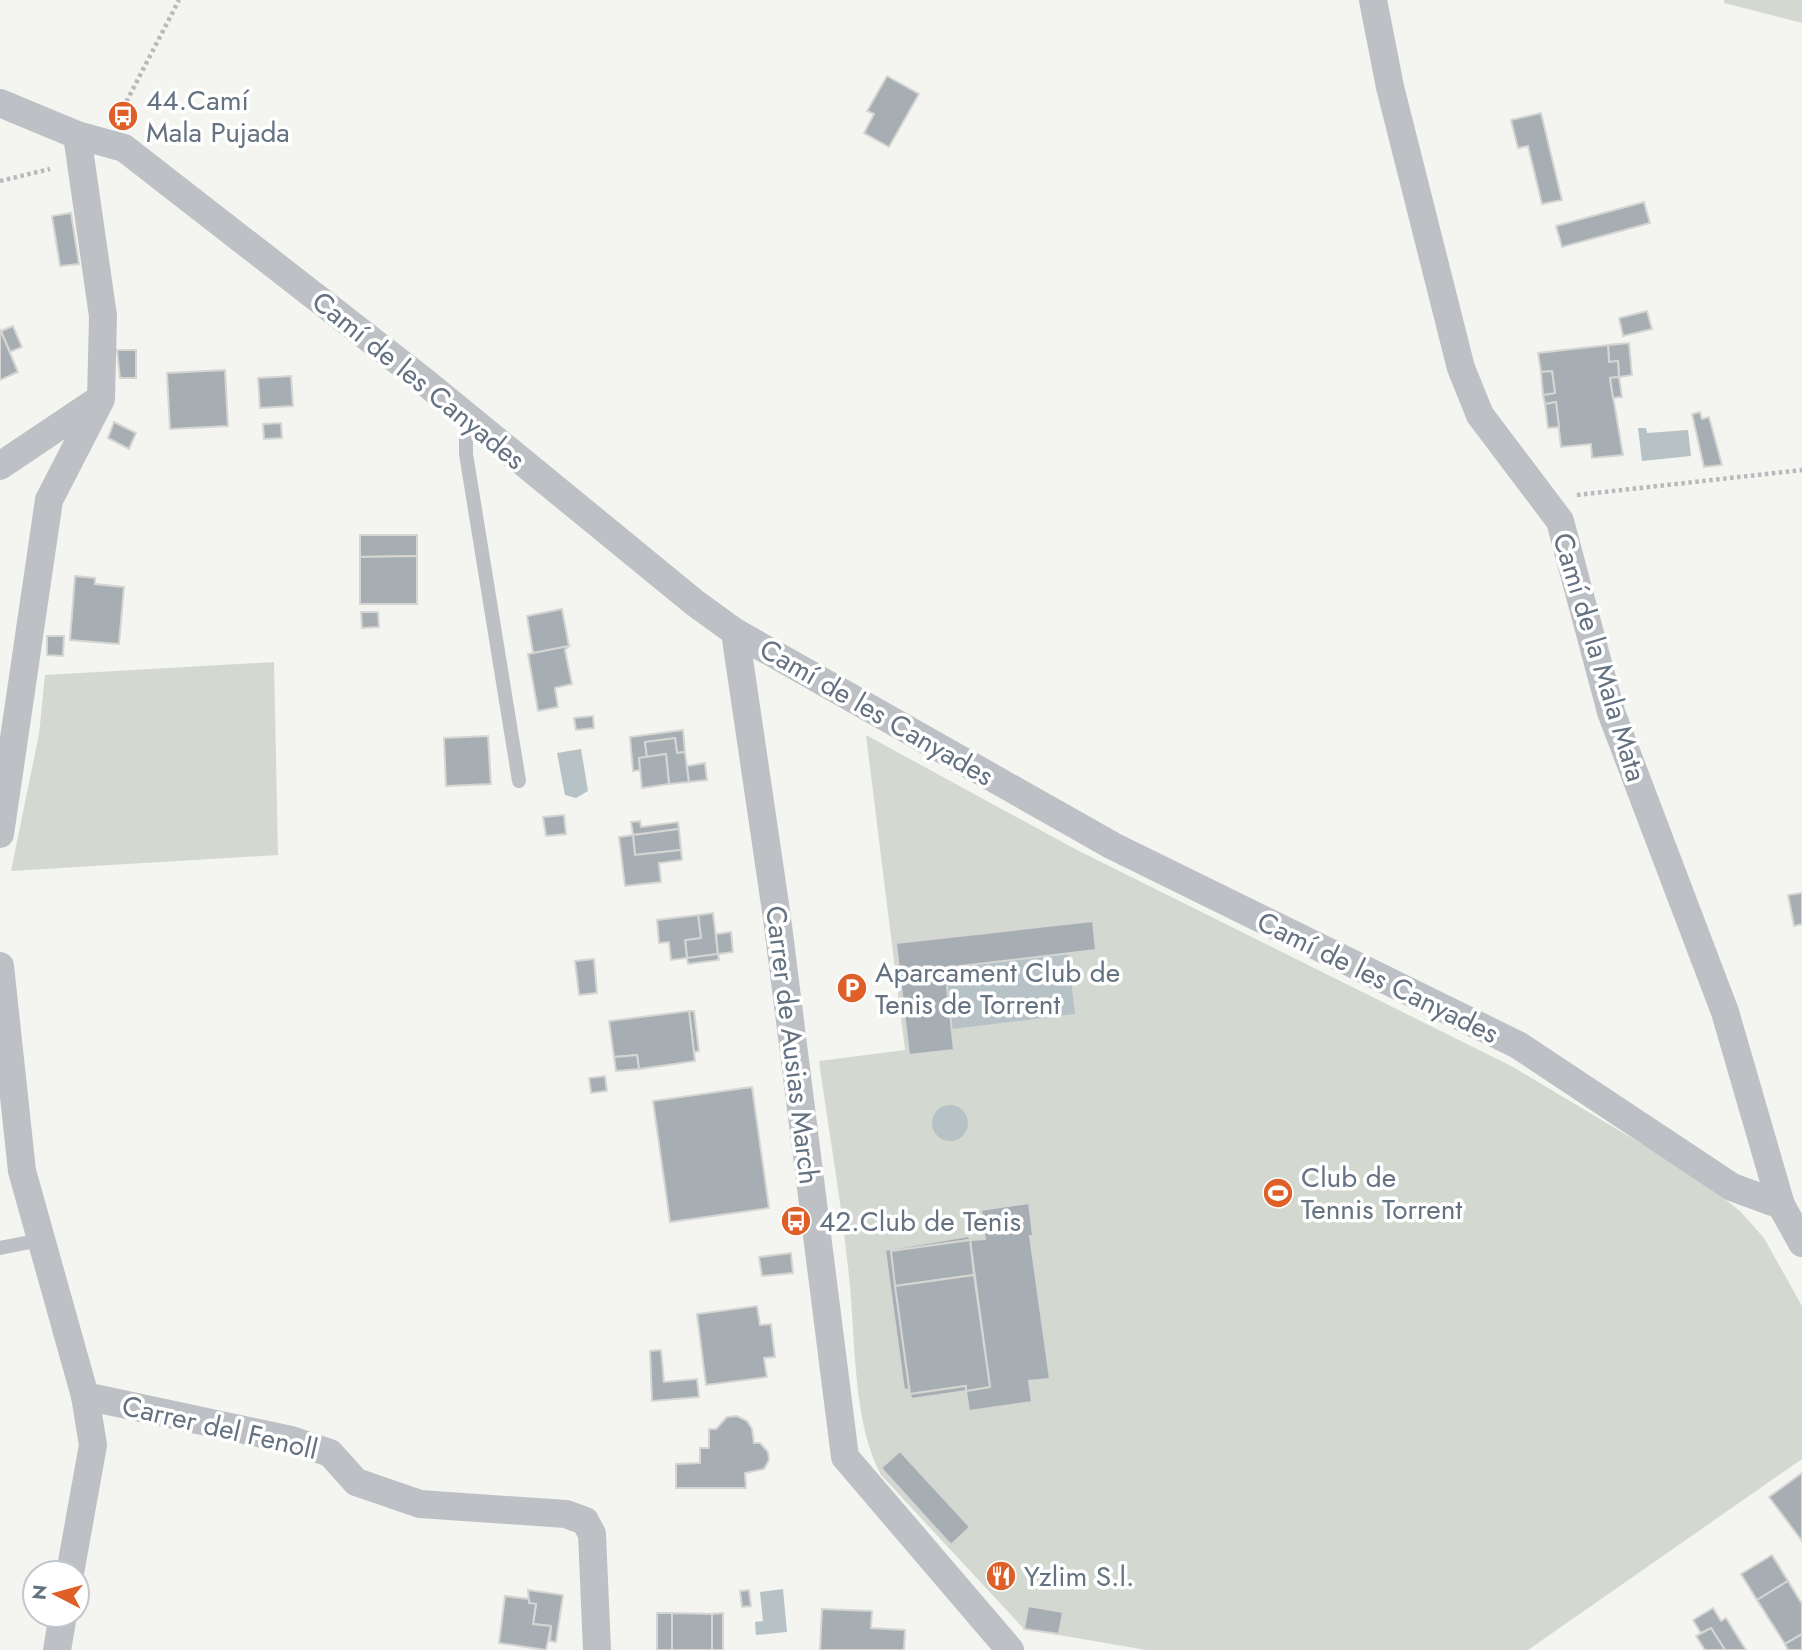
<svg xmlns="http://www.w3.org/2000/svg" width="1802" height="1650" font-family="Jost,sans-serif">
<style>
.green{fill:#d3d9d0}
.water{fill:#b7c2c7}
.building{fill:#a7aeb3;stroke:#d5d6d3;stroke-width:2}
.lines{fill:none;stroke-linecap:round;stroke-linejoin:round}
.path{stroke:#b7b9bc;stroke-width:4.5;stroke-dasharray:3.5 3.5;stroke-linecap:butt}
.service{stroke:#bdc0c4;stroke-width:14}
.minor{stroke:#bdc0c4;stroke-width:28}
.labels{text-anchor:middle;stroke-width:7;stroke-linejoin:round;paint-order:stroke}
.poi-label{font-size:28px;fill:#647281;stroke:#fff;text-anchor:start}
.street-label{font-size:28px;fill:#647281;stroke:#fff}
</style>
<rect width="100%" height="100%" fill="#f4f4f0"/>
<g class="green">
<path d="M1724,0H1802V23L1724,3Z"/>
<path d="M274,662L278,855L11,871L39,734L45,675Z"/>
<path d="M866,735L1075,849L1513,1067L1695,1176L1740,1211L1764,1238L1802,1306V1459L1528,1650H1146L1024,1629L881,1475C852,1421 856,1339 849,1277C842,1205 829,1133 819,1061L905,1050Z"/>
</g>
<g class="water">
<path d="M1638,428H1646L1647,433L1688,430L1691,456L1642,461Z"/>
<path d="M581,749L588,791L576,798L565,795L557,753Z"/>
<path d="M1068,954L1075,1014L952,1029L945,968Z"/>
<circle cx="950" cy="1123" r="18"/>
<path d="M783,1589L787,1632L756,1635L755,1622L763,1621L760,1592Z"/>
</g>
<g class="building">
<path d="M887,76L919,94L889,147L864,133L874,114L867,111Z"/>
<path d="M1541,113L1562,200L1542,204L1528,146L1518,148L1511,120Z"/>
<path d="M1644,202L1650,223L1562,247L1556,226Z"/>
<path d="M71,213L79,264L60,266L52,216Z"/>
<path d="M1647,311L1652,329L1623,336L1619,318Z"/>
<path d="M13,326L22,347L10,352L1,331Z"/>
<path d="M0,329L18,372L0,380Z"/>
<path d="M1629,343L1632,375L1619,377L1618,361L1609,362L1608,345Z"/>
<path d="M1608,345L1609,362L1618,361L1619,377L1610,378L1623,455L1592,458L1591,444L1561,447L1556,402L1545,404L1543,395L1555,393L1552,371L1541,372L1538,353Z"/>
<path d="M117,350H136V378H120Z"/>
<path d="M225,370L228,426L170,429L167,373Z"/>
<path d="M1552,371L1555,393L1543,395L1541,372Z"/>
<path d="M291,376L293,406L260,408L258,378Z"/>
<path d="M1619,377L1622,397L1613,398L1610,378Z"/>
<path d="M1556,402L1559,427L1548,428L1545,404Z"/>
<path d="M1700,412L1702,419L1709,417L1722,465L1704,467L1692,414Z"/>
<path d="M114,422L136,433L129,449L108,438Z"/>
<path d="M281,423L282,438L264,439L263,424Z"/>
<path d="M360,535H417V556L360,557Z"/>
<path d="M417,556V604H360V557Z"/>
<path d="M75,576L95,578V584L124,587L119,644L70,640Z"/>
<path d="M562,609L569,646L533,653L527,616Z"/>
<path d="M361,612H378L379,627L362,628Z"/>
<path d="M47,636H64L63,656L47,655Z"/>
<path d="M569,646L565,650L572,684L555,688L558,707L538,711L528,654Z"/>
<path d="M593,716L594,728L576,730L574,718Z"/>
<path d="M683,730L685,752L677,753L675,738L645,742L647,757L639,758L640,770L633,771L630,737Z"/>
<path d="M488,736L491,784L446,786L444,738Z"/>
<path d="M675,738L677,753L685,752L689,782L669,784L666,754L647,757L645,742Z"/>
<path d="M666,754L669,784L642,788L639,758Z"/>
<path d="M705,763L707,780L689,782L687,766Z"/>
<path d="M564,815L566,834L546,836L543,817Z"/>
<path d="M640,821L641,827L678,822L679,829L633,835L631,822Z"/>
<path d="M679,829L681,850L635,855L633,835Z"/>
<path d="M633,835L635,855L681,850L682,860L659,863L661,882L625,886L619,837Z"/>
<path d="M1802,893V924L1794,926L1788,895Z"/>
<path d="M713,913L718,954L687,958L685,940L701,938L698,915Z"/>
<path d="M698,915L701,938L685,940L687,958L671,960L669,942L659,943L657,920Z"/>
<path d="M1093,921L1096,950L945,968L954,1050L909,1055L896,943Z"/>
<path d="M731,932L733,952L718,954L716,934Z"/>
<path d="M718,954L719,960L688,964L687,958Z"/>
<path d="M594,959L597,993L579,995L575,961Z"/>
<path d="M689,1011H694L699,1051L694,1052Z"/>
<path d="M689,1011L695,1061L639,1069L637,1055L614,1057L609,1021Z"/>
<path d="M637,1055L639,1069L616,1071L614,1057Z"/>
<path d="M605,1076L607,1091L591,1093L589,1078Z"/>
<path d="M752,1087L769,1208L670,1222L653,1101Z"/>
<path d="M1029,1203L1033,1236H1030L1050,1379L1029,1381L1032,1402L969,1411L966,1391L990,1387L970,1240L985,1239L981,1210Z"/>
<path d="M969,1236L970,1240L891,1251L910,1389L904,1390L885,1250Z"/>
<path d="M970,1240L974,1275L895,1286L891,1251Z"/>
<path d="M791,1253L793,1273L762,1276L759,1257Z"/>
<path d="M974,1275L990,1387L966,1391V1386L910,1394L895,1286Z"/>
<path d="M757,1306L760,1325L771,1324L775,1357L764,1358L767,1377L706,1385L697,1314Z"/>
<path d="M661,1350L664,1382L697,1379L699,1397L652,1401L650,1351Z"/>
<path d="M966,1386V1391L911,1399L910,1394Z"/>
<path d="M737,1416L747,1421L752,1429L754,1443H760L768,1452L769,1460L764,1469L745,1473L746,1488H676V1464L700,1463V1448H709V1429H716L727,1417Z"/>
<path d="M900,1451L970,1527L951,1545L881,1468Z"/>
<path d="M1802,1473V1541L1769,1497Z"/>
<path d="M1772,1555L1788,1581L1757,1600L1741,1574Z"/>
<path d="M1788,1581L1802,1604V1634L1785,1644L1757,1600Z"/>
<path d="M528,1590L563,1595L556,1642L550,1641L551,1626L533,1624L536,1604L529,1603Z"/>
<path d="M749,1590L751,1606L742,1607L740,1591Z"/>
<path d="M505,1596L529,1599V1603L536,1604L533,1624L551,1626L546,1650L499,1643Z"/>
<path d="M1028,1606L1063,1612L1059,1634L1024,1629Z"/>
<path d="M1713,1608L1721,1621L1726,1618L1746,1650H1725L1711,1628L1701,1633L1693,1620Z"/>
<path d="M822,1609L872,1611L871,1628L905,1630L904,1650H820Z"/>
<rect x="657" y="1613" width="15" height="37"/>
<path d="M672,1613L712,1614V1650H672Z"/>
<path d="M723,1613V1650H712V1614Z"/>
<path d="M1711,1628L1725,1650H1705L1696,1636Z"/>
<path d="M1802,1634V1650H1788L1785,1644Z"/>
</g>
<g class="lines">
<g class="path">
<path d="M120,114L179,0"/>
<path d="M0,181L50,169"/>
<path d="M1577,495L1802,470"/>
</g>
<g class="service">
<path d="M466,416V454L519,781"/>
<path d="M0,1248L41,1240"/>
</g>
<g class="minor">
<path d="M1373,0L1390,87L1461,368L1480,415L1560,521L1611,712L1725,1012L1781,1205"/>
<path d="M0,103L77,135L124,148L425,382L695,603L735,632L1113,846L1518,1045L1732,1187L1781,1205L1802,1243"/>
<path d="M0,466L98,400"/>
<path d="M735,632L777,918L845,1457L1010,1650"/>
<path d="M0,834L49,500L101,399L103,316L77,135"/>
<path d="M0,966L22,1171L85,1396L93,1445L70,1573"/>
<path d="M85,1396L291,1440L330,1453L356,1482L420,1504L566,1514L585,1521L592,1534L597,1650"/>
<path d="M57,1650L63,1615"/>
</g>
</g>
<defs>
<g id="bus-disc" transform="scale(1.575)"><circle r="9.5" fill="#de5f27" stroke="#fff"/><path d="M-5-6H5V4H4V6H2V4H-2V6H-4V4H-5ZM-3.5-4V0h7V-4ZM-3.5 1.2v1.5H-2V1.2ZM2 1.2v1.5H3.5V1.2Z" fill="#fff"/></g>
<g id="parking-disc" transform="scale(1.575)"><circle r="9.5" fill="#de5f27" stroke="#fff"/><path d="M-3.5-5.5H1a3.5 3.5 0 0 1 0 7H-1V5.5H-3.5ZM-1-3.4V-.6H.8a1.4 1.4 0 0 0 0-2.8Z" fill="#fff"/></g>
<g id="stadium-disc" transform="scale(1.575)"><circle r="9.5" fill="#de5f27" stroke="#fff"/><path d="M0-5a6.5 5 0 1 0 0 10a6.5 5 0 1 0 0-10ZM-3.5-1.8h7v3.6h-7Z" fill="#fff"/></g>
<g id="restaurant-disc" transform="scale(1.575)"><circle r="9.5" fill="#de5f27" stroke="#fff"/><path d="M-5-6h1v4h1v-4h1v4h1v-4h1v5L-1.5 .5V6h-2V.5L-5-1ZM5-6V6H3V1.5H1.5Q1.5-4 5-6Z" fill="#fff"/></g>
</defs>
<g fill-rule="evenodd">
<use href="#bus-disc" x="123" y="116"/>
<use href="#parking-disc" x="852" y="988"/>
<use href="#stadium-disc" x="1278" y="1193"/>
<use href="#bus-disc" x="796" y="1221"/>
<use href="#restaurant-disc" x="1001" y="1576"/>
</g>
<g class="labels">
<g class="poi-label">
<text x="146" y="110">44.Camí<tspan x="146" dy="32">Mala Pujada</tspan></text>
<text x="875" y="982">Aparcament Club de<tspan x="875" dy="32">Tenis de Torrent</tspan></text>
<text x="1301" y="1187">Club de<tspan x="1301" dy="32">Tennis Torrent</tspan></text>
<text x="819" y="1231">42.Club de Tenis</text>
<text x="1024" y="1586">Yzlim S.l.</text>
</g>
<g class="street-label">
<text transform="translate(419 380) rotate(39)" y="10">Camí de les Canyades</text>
<text transform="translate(1600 657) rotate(73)" y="10">Camí de la Mala Mata</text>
<text transform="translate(877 712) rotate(30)" y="10">Camí de les Canyades</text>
<text transform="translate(1378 977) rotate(26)" y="10">Camí de les Canyades</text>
<text transform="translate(793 1045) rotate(83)" y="10">Carrer de Ausias March</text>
<text transform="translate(220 1427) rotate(13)" y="10">Carrer del Fenoll</text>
</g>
</g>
<g transform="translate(56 1594) rotate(276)"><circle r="33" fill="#ffffff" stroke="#c1c7cd" stroke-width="2"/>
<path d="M0-5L12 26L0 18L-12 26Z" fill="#de5f27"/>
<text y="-10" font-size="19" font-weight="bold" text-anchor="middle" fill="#647281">N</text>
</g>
</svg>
